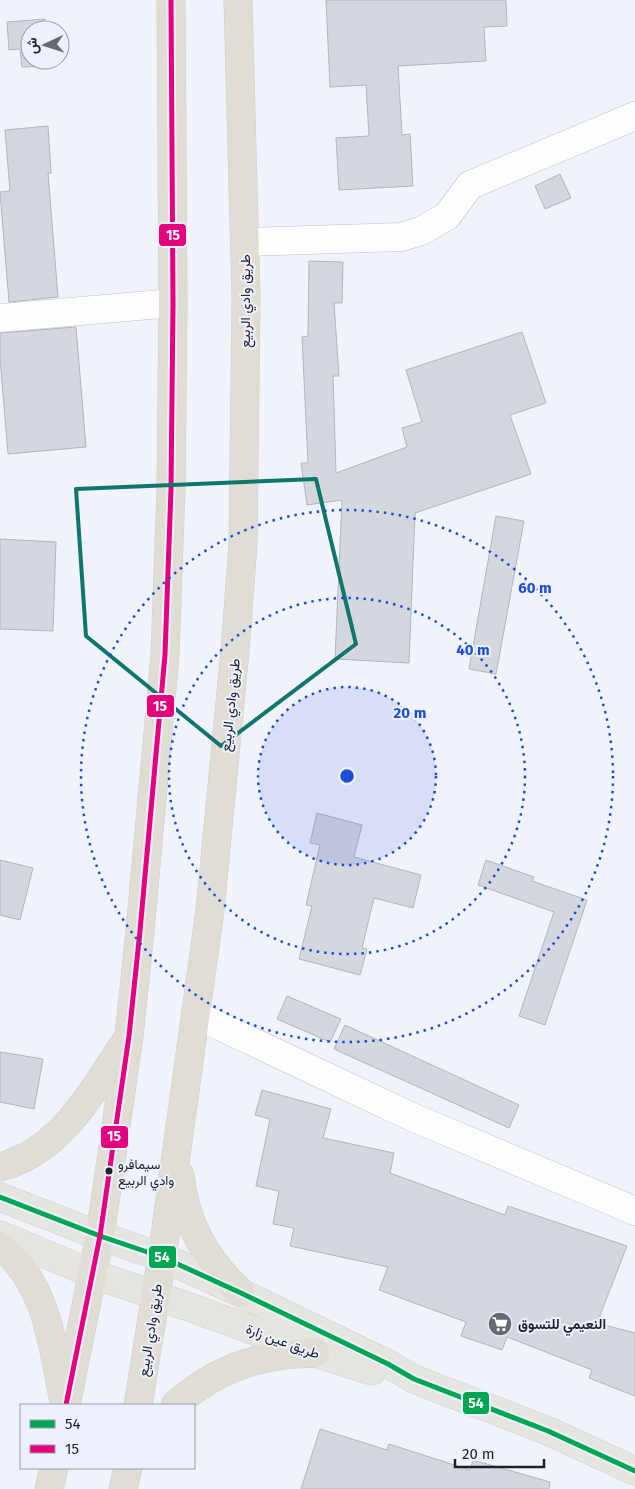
<svg xmlns="http://www.w3.org/2000/svg" width="635" height="1489" font-family="'Fira Sans',Vazirmatn,sans-serif">
<style>
.building{fill:#d5d7de;stroke:#b4b6bd}
.lines{fill:none;stroke-linecap:round;stroke-linejoin:round}
.minor-casing{stroke:#c0c2c9;stroke-width:29}
.primary-casing{stroke:#cdced2;stroke-width:29}
.trunk-casing{stroke:#cdced2;stroke-width:29}
.minor{stroke:#fdfdfe;stroke-width:28}
.primary{stroke:#e7e5df;stroke-width:28}
.trunk{stroke:#e0ddd4;stroke-width:28}
.bus-1-casing{stroke:#edf0fe;stroke-width:9}
.bus-2-casing{stroke:#edf0fe;stroke-width:9}
.bus-1{stroke:#00a651;stroke-width:5}
.bus-2{stroke:#e5007d;stroke-width:5}
.marked{fill:none;stroke:#0f766e;stroke-width:4;stroke-linejoin:round}
.ring{fill:none;stroke:#1d4ed8;stroke-width:2.5;stroke-dasharray:2.5 5}
.bus-dot{fill:#1e2028;stroke:#edf0fe;stroke-width:2}
.labels{text-anchor:middle;stroke-width:4;stroke-linejoin:round;paint-order:stroke}
.bus-label{font-size:13px;fill:#1e2028;stroke:#edf0fe;text-anchor:start}
.street-label{font-size:14px;fill:#1e2028;stroke:#edf0fe}
.poi-label{font-size:14px;font-weight:bold;fill:#1e2028;stroke:#edf0fe;text-anchor:start}
.centre{fill:#1d4ed8;stroke:#edf0fe;stroke-width:2.5}
.ring-label{font-size:15px;text-anchor:middle;font-weight:bold;fill:#1d4ed8;stroke:#edf0fe;stroke-width:4;stroke-linejoin:round;paint-order:stroke}
.line-badge{stroke:#edf0fe;stroke-width:2}
.badge-label{font-size:14px;text-anchor:middle;font-weight:bold;fill:#fff}
</style>
<rect width="100%" height="100%" fill="#f1f3fa"/>
<g class="building">
<path d="M326,0H506L507,26L484,27L486,61L398,66L402,135L410,134L413,186L339,190L336,138L369,136L366,85L330,87Z"/>
<path d="M45,19V30H30V60H48V66L22,67L20,49L9,50L7,22Z"/>
<path d="M48,126L51,173H48L58,297L9,302L0,192L10,191L5,130Z"/>
<path d="M560,174L571,198L545,209L535,186Z"/>
<path d="M309,261L343,262L342,303H334L339,376H333L336,473L407,447L402,428L422,422L406,370L522,332L546,403L510,415L531,474L415,513L409,663L335,659L342,500L307,505L301,463H308L302,337L308,336Z"/>
<path d="M76,327L86,447L8,454L0,358V333Z"/>
<path d="M496,516L524,521L496,674L469,669Z"/>
<path d="M0,539L56,542L53,631L0,629Z"/>
<path d="M317,813L362,825L354,857L421,875L413,908L374,898L362,948L367,949L360,975L299,959L312,906L306,905L320,845L310,843Z"/>
<path d="M0,860L33,868L20,920L0,915Z"/>
<path d="M486,860L534,877L532,881L587,900L545,1025L519,1016L554,912L478,885Z"/>
<path d="M287,996L341,1019L330,1042L277,1019Z"/>
<path d="M345,1025L519,1105L509,1128L334,1049Z"/>
<path d="M0,1052L43,1059L34,1109L0,1102Z"/>
<path d="M262,1090L331,1109L323,1138L394,1153L390,1173L505,1215L508,1206L627,1246L597,1323L635,1333V1396L589,1378L592,1370L507,1337L502,1350L461,1336L466,1322L379,1290L388,1267L290,1246L294,1228L273,1224L279,1191L256,1186L270,1119L255,1115Z"/>
<path d="M320,1429L387,1450L389,1444L470,1470L473,1460L550,1482L549,1489H301Z"/>
</g>
<g class="lines">
<g class="minor-casing">
<g id="minor">
<path d="M246,242L401,237L421,231L447,216L470,185L635,116"/>
<path d="M0,318L173,303"/>
<path d="M196,1015L412,1117L635,1211"/>
</g>
</g>
<g class="primary-casing">
<g id="primary">
<path d="M0,1197L100,1236L162,1257L241,1293L388,1364L414,1379L548,1431L635,1471"/>
<path d="M0,1235L93,1274L192,1308L315,1353L372,1371"/>
</g>
</g>
<g class="trunk-casing">
<g id="trunk">
<path d="M0,1167C62,1151 92,1091 125,1042"/>
<path d="M180,1175C185,1224 206,1259 241,1293"/>
<path d="M0,1246C47,1283 52,1343 63,1397"/>
<path d="M66,1405L100,1236L129,1036L140,931L165,655L171,489L173,303L171,0"/>
<path d="M138,1405L162,1257L210,910L235,651L243,544L246,298L238,0"/>
<path d="M175,1405C202,1381 236,1363 272,1357C286,1354 300,1354 315,1353"/>
<path d="M49,1489L54,1468"/>
<path d="M123,1489L128,1468"/>
</g>
</g>
<use href="#minor" class="minor"/>
<use href="#primary" class="primary"/>
<use href="#trunk" class="trunk"/>
<g class="bus-1-casing">
<path id="bus-1" d="M0,1197L100,1236L162,1257L241,1293L388,1364L414,1379L548,1431L635,1471"/>
</g>
<g class="bus-2-casing">
<path id="bus-2" d="M66,1405L100,1236L129,1036L140,931L165,655L171,489L173,303L171,0"/>
</g>
<use href="#bus-1" class="bus-1"/>
<use href="#bus-2" class="bus-2"/>
</g>
<path class="marked" d="M316,479L356,644L221,746L86,636L76,489Z"/>
<circle cx="347" cy="776" r="89" fill="#1d4ed8" fill-opacity=".12"/>
<g class="ring">
<circle cx="347" cy="776" r="89"/>
<circle cx="347" cy="776" r="178"/>
<circle cx="347" cy="776" r="266"/>
</g>
<defs>
<g id="supermarket-disc" transform="scale(1.25)"><circle r="9.5" fill="#686a72" stroke="#edf0fe"/><path d="M-6-5.5h2.5l.6 2H6L4.5 2H-2.5L-4.4-4H-6ZM-1.5 3.2a1.3 1.3 0 1 0 .1 0ZM3 3.2a1.3 1.3 0 1 0 .1 0Z" fill="#fff"/></g>
</defs>
<g fill-rule="evenodd">
<use href="#supermarket-disc" x="500" y="1324"/>
</g>
<circle class="bus-dot" cx="109" cy="1171" r="4.5"/>
<g class="labels">
<g class="bus-label">
<text x="118" y="1169">سيمافرو<tspan x="118" dy="16">وادي الربيع</tspan></text>
</g>
<g class="street-label">
<text transform="translate(245 301) rotate(-90)" y="5">طريق وادي الربيع</text>
<text transform="translate(230 705) rotate(-84)" y="5">طريق وادي الربيع</text>
<text transform="translate(150 1330) rotate(-81)" y="5">طريق وادي الربيع</text>
<text transform="translate(283 1341) rotate(20)" y="5">طريق عين زارة</text>
</g>
<g class="poi-label">
<text x="518" y="1329">النعيمي للتسوق</text>
</g>
</g>
<circle cx="347" cy="776" r="8" class="centre"/>
<g class="ring-label">
<text x="535" y="593">60 m</text>
<text x="473" y="655">40 m</text>
<text x="410" y="718">20 m</text>
</g>
<g class="line-badge">
<rect x="158" y="223" width="29" height="24" rx="5" fill="#e5007d"/>
<rect x="146" y="694" width="29" height="24" rx="5" fill="#e5007d"/>
<rect x="100" y="1125" width="29" height="24" rx="5" fill="#e5007d"/>
<rect x="148" y="1245" width="29" height="24" rx="5" fill="#00a651"/>
<rect x="462" y="1391" width="28" height="24" rx="5" fill="#00a651"/>
</g>
<g class="badge-label">
<text x="173" y="240">15</text>
<text x="160" y="711">15</text>
<text x="114" y="1141">15</text>
<text x="162" y="1262">54</text>
<text x="476" y="1408">54</text>
</g>
<rect x="20" y="1404" width="175" height="65" fill="#edf0fe" stroke="#9a9da8"/>
<rect x="30" y="1420" width="25" height="8" fill="#00a651" stroke="#9a9da8"/>
<text x="65" y="1429" font-size="15" fill="#1e2028">54</text>
<rect x="30" y="1445" width="25" height="8" fill="#e5007d" stroke="#9a9da8"/>
<text x="65" y="1454" font-size="15" fill="#1e2028">15</text>
<g transform="translate(45 45) rotate(266)"><circle r="24" fill="#edf0fe" stroke="#9a9da8"/>
<path d="M0-4L9 19L0 12L-9 19Z" fill="#686a72"/>
<text y="-8" font-size="14" font-weight="bold" text-anchor="middle" fill="#1e2028">ش</text>
</g>
<path d="M455 1459v8h89v-8" fill="none" stroke="#1e2028" stroke-width="2.5"/>
<text x="462" y="1459" font-size="15" fill="#1e2028" stroke="#edf0fe" stroke-width="4" paint-order="stroke">20 m</text>
</svg>
